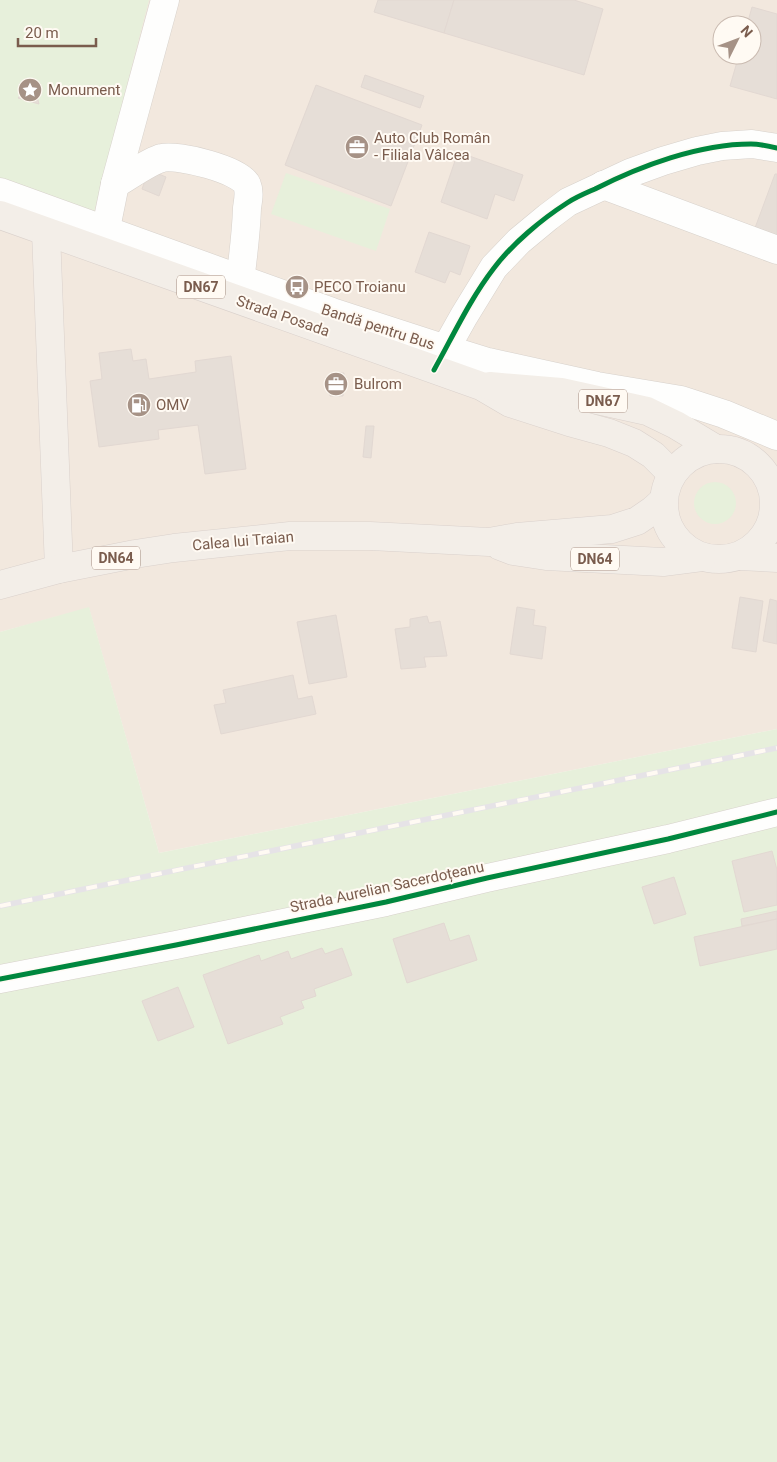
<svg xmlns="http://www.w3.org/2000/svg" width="777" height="1462" font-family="Roboto,sans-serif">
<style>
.residential{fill:#f2e8de;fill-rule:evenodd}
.green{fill:#e7f0db}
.building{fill:#e6ded7;stroke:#e2d8d2}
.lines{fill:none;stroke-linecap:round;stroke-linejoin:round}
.minor-casing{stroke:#d7d1cb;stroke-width:29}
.major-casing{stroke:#dad1cc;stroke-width:29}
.minor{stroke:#fefefd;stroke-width:28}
.major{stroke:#f3eee8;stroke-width:28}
.rail-casing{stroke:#e6e3e7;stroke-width:5.5}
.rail{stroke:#fffaf3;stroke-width:4;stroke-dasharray:11;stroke-linecap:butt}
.cycleway-casing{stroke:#fffaf3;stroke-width:8}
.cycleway{stroke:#00873e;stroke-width:5}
.labels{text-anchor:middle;stroke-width:4;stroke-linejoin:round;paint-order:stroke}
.shield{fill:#fffaf3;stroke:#a28b7f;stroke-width:1}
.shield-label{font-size:14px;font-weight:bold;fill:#7a5c4d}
.poi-label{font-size:15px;fill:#7a5c4d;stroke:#fffaf3;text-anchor:start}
.street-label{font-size:15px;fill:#7a5c4d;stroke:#fffaf3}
</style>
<rect width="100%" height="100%" fill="#f9f5f0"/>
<path class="residential" d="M0,0H777V729L159,853L89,608L0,632ZM722,25H752V55H722Z"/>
<g class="green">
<path d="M0,0H149L93,216L0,182Z"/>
<path d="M286,173L390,209L376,251L271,214Z"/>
<circle cx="715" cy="503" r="21"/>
<path d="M89,607L159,853L777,729V1462H0V632Z"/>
</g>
<g class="building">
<path d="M378,0H454L444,33L374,12Z"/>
<path d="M454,0H574L603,9L584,75L444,33Z"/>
<path d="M752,7L777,14V99L730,86L739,55H752V25H747Z"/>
<path d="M365,75L424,96L420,108L361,87Z"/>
<path d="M33,81L39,104L18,98Z"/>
<path d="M316,85L422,125L391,206L285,165Z"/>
<path d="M458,152L523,175L514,201L495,194L487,219L441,202Z"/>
<path d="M149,170L166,177L159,196L142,189Z"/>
<path d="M775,174H777V236L755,228Z"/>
<path d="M429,232L470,246L460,275L450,271L445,283L415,272Z"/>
<path d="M131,349L133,361L146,359L149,379L196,372L195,361L231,356L246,469L205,474L198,425L158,430L159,439L99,447L90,381L102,379L99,353Z"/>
<path d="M331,373H344L343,396H330Z"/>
<path d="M366,426H374L371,458L363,457Z"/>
<path d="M740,597L763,601L756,652L732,648Z"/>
<path d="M770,599L777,601V644L763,641Z"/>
<path d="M517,607L535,610L533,625L546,627L542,659L510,654Z"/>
<path d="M336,615L347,677L309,684L297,622Z"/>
<path d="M427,616L429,623L440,621L447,656L424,657L426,667L401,669L395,629L410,627V619Z"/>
<path d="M293,675L298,699L312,696L316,714L221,734L214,705L226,703L223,690Z"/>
<path d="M772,851L777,870V905L744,912L732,861Z"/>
<path d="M674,877L686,914L654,924L642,887Z"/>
<path d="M777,911V919L742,926L741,919Z"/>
<path d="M777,919V949L700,966L694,937Z"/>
<path d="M444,923L450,941L469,935L477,960L407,983L393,939Z"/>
<path d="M322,948L325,954L342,948L352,975L314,989L316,996L301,1001L304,1008L280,1017L283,1024L228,1044L203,975L259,955L261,961L288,951L291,959Z"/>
<path d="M178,987L194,1027L158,1041L142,1001Z"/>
</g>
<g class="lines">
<g class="minor-casing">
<g id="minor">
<path d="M115,184C128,177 149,161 162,158C177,154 242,170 247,185C250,192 248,201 247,208C246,238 242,267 238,296"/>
<path d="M603,185L777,250"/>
<path d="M0,192L332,312L446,349L488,362L597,386L681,400L724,414L777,436"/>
<path d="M102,248L115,184L165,0"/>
<path d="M437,364L464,316L494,267L519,241L548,217L568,202L630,173L663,161L697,151L722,146L752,144L777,148"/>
<path d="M0,979L176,945L386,902L487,878L668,839L777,812"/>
</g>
</g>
<g class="major-casing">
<g id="major">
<path d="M0,215L481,386L510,403L569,422L609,433L634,443L653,455L672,474"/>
<path d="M46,232L59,569"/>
<path d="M490,386L561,392L647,411L676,425L716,449"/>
<circle cx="719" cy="504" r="55"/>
<path d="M500,546L513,551L546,556L663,562L702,557"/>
<path d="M739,556L777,558"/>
<path d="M0,585L59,569L135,554L174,548L290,536H370L489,542L517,537L612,529L637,521L653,510L663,501"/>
</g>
</g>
<use href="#minor" class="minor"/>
<use href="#major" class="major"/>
<g class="rail-casing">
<path id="rail" d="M0,906L777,748"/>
</g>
<use href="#rail" class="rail"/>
<g class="cycleway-casing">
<g id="cycleway">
<path d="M434,370C453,336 470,299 494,268C512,244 542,219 567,203C576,197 586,193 595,189C640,166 699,144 751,144C759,144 768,146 777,148"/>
<path d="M0,979L176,945L386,902L487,878L668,839L777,812"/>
</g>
</g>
<use href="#cycleway" class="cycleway"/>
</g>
<defs>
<g id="sight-disc" transform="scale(1.25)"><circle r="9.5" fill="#a69286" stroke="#fffaf3"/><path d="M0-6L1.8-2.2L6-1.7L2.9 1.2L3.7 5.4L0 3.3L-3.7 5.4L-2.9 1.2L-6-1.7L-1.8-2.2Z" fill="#fff"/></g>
<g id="office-disc" transform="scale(1.25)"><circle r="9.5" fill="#a69286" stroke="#fffaf3"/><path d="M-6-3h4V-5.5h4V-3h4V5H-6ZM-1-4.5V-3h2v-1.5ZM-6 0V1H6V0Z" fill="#fff"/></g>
<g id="bus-disc" transform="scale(1.25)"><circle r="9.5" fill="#a69286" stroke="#fffaf3"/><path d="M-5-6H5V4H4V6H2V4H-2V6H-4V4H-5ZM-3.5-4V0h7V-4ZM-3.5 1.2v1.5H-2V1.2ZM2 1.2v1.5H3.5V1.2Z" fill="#fff"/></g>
<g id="fuel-disc" transform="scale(1.25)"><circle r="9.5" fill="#a69286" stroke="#fffaf3"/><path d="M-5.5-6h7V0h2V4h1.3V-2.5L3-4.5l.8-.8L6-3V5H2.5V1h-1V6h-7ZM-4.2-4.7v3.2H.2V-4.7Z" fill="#fff"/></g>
</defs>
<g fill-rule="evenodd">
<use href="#sight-disc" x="30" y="90"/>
<use href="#office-disc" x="357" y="147"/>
<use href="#bus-disc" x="297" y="287"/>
<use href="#office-disc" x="336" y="384"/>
<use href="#fuel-disc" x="139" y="405"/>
</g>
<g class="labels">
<g class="shield">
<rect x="177" y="275.5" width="48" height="23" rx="4"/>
<rect x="579" y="389.5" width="48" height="23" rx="4"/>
<rect x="92" y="546.5" width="48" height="23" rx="4"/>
<rect x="571" y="547.5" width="48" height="23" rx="4"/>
</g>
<g class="shield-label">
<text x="201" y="292">DN67</text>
<text x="603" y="406">DN67</text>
<text x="116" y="563">DN64</text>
<text x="595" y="564">DN64</text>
</g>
<g class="poi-label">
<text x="48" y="95">Monument</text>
<text x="374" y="143">Auto Club Român<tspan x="374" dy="17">- Filiala Vâlcea</tspan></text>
<text x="314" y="292">PECO Troianu</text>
<text x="354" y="389">Bulrom</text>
<text x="156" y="410">OMV</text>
</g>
<g class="street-label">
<text transform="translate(283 316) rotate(19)" y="5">Strada Posada</text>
<text transform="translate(378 327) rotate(18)" y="5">Bandă pentru Bus</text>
<text transform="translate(243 541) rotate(-5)" y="5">Calea lui Traian</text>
<text transform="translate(387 887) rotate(-12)" y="5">Strada Aurelian Sacerdoțeanu</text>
</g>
</g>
<g transform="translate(737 40) rotate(48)"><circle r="24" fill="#fffaf3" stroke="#cabbb1"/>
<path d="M0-4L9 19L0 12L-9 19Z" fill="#a69286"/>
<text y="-8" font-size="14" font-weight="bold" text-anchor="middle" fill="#7a5c4d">N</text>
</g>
<path d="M18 38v8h78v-8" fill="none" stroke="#7a5c4d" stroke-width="2.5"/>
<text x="25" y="38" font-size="15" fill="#7a5c4d" stroke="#fffaf3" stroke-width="4" paint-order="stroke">20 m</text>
</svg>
